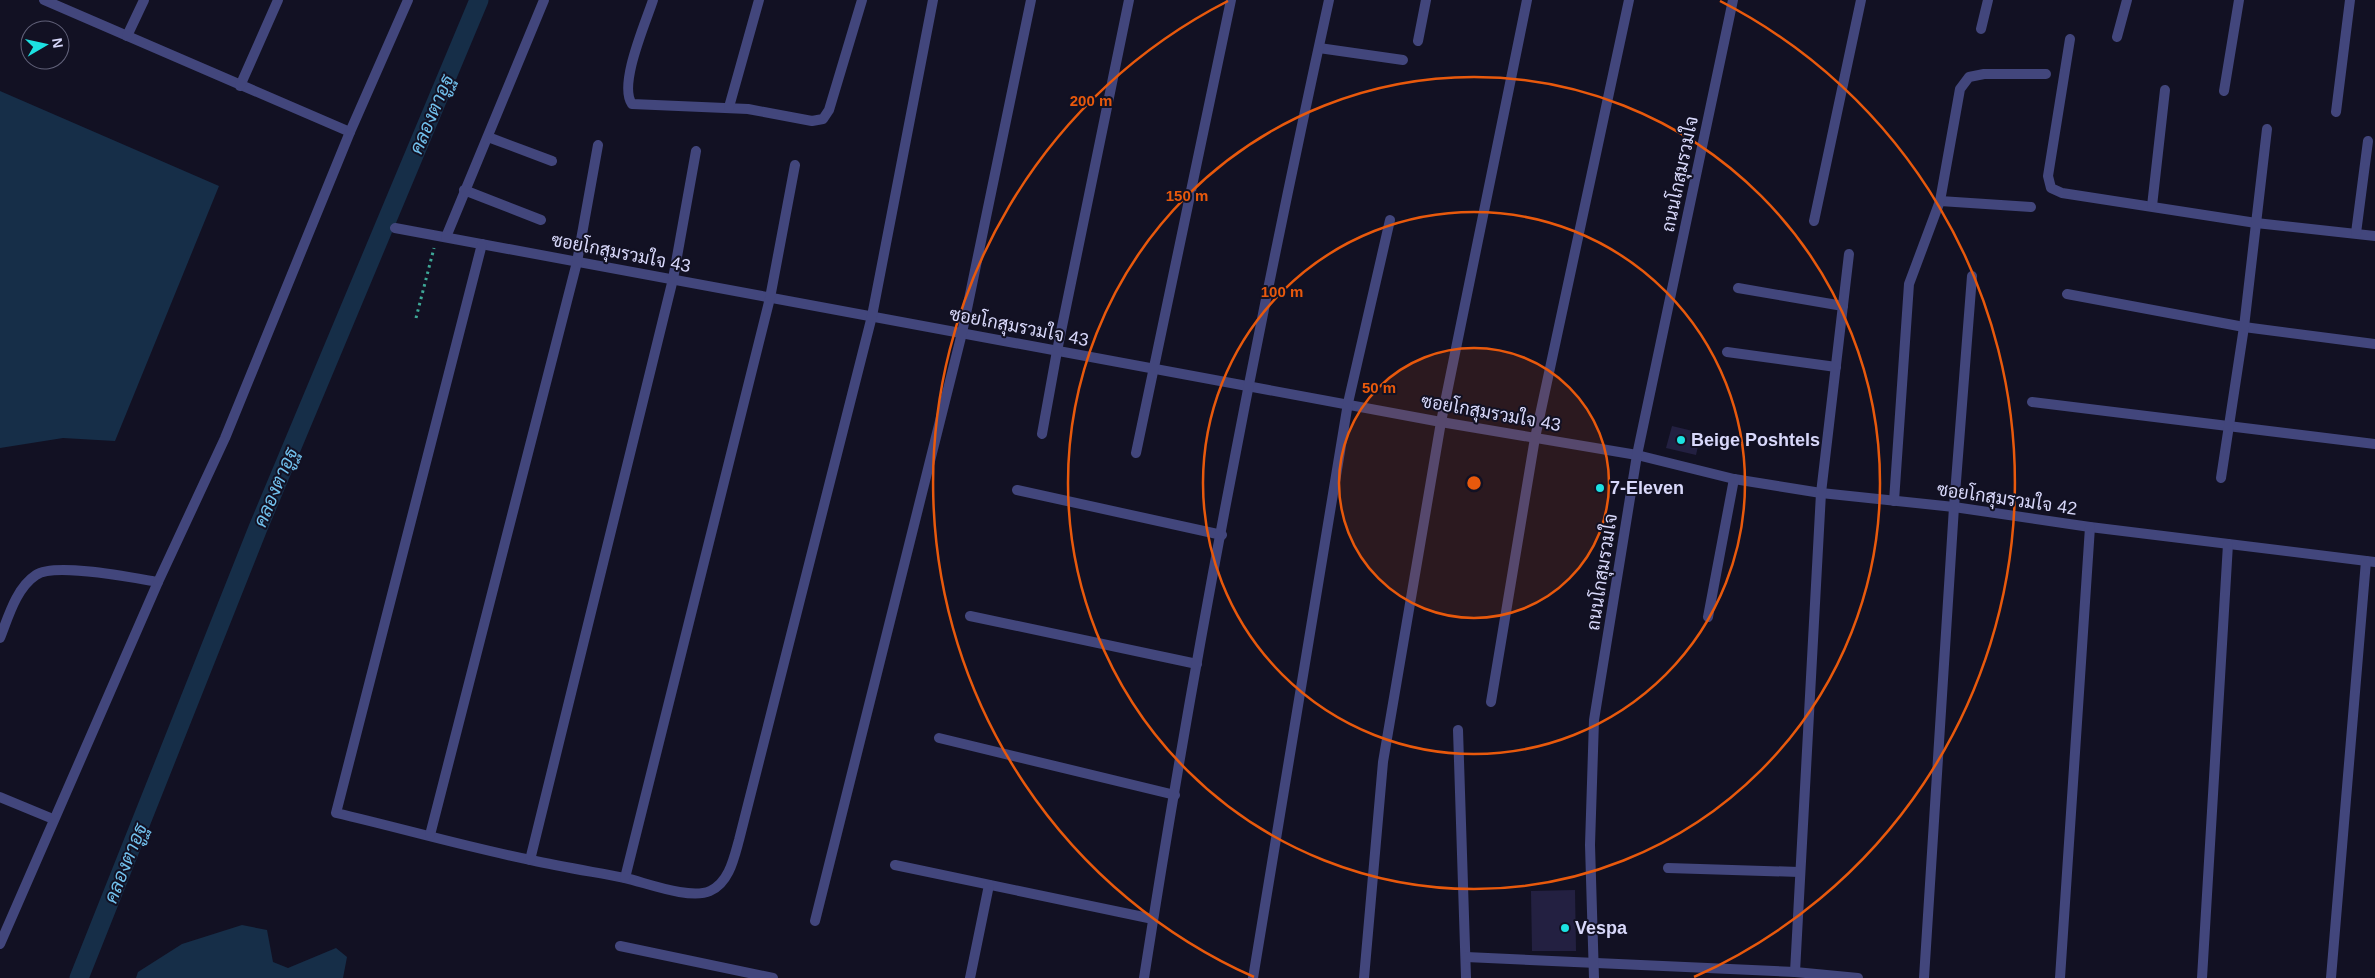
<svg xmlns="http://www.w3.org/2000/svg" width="2375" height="978" font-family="Helvetica,Sarabun,sans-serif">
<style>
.water{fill:#162e48}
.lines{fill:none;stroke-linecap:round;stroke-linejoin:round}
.canal{stroke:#162e48;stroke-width:19}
.building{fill:#232041}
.path{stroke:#3ea897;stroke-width:3;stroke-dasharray:2.5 4;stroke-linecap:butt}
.service{stroke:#42467c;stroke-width:10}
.minor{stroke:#42467c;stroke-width:10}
.tertiary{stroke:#42467c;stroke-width:10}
.ring{fill:none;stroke:#e8590c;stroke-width:2.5}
.poi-dot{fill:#1ce2e2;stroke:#121123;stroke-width:2}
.labels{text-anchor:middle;stroke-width:4;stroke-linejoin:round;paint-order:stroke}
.street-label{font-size:18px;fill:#d8d8fa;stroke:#121123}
.poi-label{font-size:18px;font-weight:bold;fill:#d8d8fa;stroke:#121123;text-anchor:start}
.water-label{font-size:19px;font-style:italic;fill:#72c1ed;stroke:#121123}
.centre{fill:#e8590c;stroke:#121123;stroke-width:2.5}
.ring-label{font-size:15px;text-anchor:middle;font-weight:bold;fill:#e8590c;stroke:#121123;stroke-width:4;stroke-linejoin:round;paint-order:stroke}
</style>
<rect width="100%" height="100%" fill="#121123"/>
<g class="water">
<path d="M0,91L219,186L115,441L63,438L0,448Z"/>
<path d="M242,925L267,930L273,962L288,968L336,948L347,957L343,978H136L138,972L182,944Z"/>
</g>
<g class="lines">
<path class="canal" d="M79,978L258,528L479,0"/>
</g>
<g class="building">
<path d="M1672,426L1701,433L1696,455L1666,448Z"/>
<path d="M1575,890L1576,951H1532L1531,891Z"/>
</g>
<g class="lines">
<path class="path" d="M416,318L434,248"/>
<path class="service" d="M1319,48L1403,60"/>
<g class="minor">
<path d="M44,0L350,132"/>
<path d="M653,0C646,22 618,85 632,104L748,109L812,121L823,119L829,110L862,0"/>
<path d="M1981,29L1988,0"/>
<path d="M127,36L144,0"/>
<path d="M2117,37L2127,0"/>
<path d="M2070,39L2048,176L2051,188L2062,193L2256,223L2375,236"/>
<path d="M1418,41L1426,0"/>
<path d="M240,86L278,0"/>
<path d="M2224,91L2239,0"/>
<path d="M729,107L759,0"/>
<path d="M2336,112L2350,0"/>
<path d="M488,137L552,161"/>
<path d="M464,190L541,220"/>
<path d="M1940,201L2031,207"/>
<path d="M2152,206L2165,90"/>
<path d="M1814,221L1861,0"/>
<path d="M395,228L1441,422L1637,455L1734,479L1821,493L1954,507L2090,527L2375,562"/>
<path d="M2356,233L2368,141"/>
<path d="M446,237L544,0"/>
<path d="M482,244L336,813C401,828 466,847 531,860C562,867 594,872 625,878C647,883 690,900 710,891C729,883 734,858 739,840L872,316L933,0"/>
<path d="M1738,288L1843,306"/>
<path d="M2067,294L2244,327L2375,344"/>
<path d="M1727,352L1836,367"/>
<path d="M2032,402L2375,444"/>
<path d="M1042,434L1057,351L1129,0"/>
<path d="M1136,453L1231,0"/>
<path d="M2221,478L2244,327L2267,129"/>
<path d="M1017,490L1222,535"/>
<path d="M1894,501L1909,284L1940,201L1960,89L1969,77L1984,74H2046"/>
<path d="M970,616L1197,664"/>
<path d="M1708,617L1734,479"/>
<path d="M0,638C8,618 16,588 36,575C55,562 134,578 158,582"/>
<path d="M1491,702L1535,438L1629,0"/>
<path d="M1458,730L1466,978"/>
<path d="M939,738L1175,795"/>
<path d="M0,797L53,819"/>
<path d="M430,835L577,262L598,145"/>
<path d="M530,860L673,279L696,151"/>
<path d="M895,865L1153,919"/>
<path d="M1668,868L1799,872"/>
<path d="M625,878L770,298L795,165"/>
<path d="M815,921L962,333L1031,0"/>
<path d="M0,944L158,582L225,438L350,132L408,0"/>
<path d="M620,946L773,978"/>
<path d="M1466,957L1795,972L1858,978"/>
<path d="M1795,972L1821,493L1849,254"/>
<path d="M970,978L989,885"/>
<path d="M1144,978C1195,650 1258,324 1329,0"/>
<path d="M1253,978L1348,403L1390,220"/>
<path d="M1364,978L1383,762L1441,422L1527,0"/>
<path d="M1924,978L1954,507L1972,276"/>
<path d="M2060,978L2090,527"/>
<path d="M2202,978L2228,544"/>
<path d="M2331,978L2366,561"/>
</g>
<path class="tertiary" d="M1594,978L1590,845L1594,720L1637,455L1733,0"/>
</g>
<circle cx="1474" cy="483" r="135" fill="#e8590c" fill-opacity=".12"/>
<g class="ring">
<circle cx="1474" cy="483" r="135"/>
<circle cx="1474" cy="483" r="271"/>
<circle cx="1474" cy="483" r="406"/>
<path d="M1254 977A541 541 0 0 1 1228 1M1720 1A541 541 0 0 1 1694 977"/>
</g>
<g class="poi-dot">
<circle cx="1681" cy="440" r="5"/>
<circle cx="1600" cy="488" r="5"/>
<circle cx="1565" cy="928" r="5"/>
</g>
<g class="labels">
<g class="street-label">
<text transform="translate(1680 174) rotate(-78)" y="6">ถนนโกสุมรวมใจ</text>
<text transform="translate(621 253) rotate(11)" y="6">ซอยโกสุมรวมใจ 43</text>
<text transform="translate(1019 327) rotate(11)" y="6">ซอยโกสุมรวมใจ 43</text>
<text transform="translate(1491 413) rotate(10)" y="6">ซอยโกสุมรวมใจ 43</text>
<text transform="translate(2007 499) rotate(8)" y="6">ซอยโกสุมรวมใจ 42</text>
<text transform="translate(1602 572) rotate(-81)" y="6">ถนนโกสุมรวมใจ</text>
</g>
<g class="poi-label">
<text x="1691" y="446">Beige Poshtels</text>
<text x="1610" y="494">7-Eleven</text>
<text x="1575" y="934">Vespa</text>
</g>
<g class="water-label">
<text transform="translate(431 114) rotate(-67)" y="7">คลองตาอูฐ</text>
<text transform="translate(275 487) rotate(-67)" y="7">คลองตาอูฐ</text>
<text transform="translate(125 863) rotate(-68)" y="7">คลองตาอูฐ</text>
</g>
</g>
<circle cx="1474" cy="483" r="8" class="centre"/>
<g class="ring-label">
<text x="1091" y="106">200 m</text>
<text x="1187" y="201">150 m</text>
<text x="1282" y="297">100 m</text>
<text x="1379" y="393">50 m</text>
</g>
<g transform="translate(45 45) rotate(81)"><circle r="24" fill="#121123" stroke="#616179"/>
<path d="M0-4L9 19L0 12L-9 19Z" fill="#1ce2e2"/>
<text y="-8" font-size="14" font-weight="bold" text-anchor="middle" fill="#d8d8fa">N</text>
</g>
</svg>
